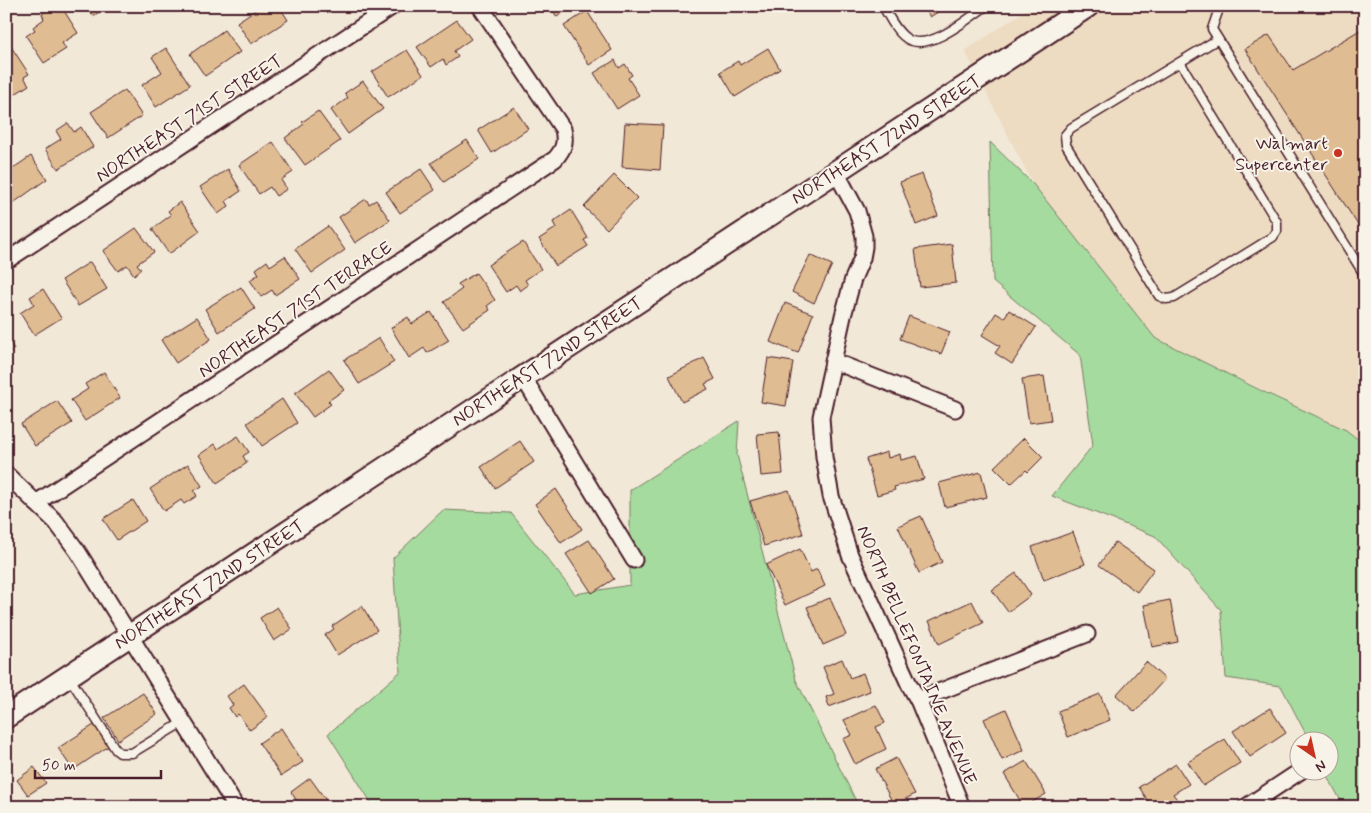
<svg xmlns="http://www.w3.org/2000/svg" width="1371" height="813" font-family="Mynerve,sans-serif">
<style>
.built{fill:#eddbc2}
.green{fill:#a5db9e;stroke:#787d64}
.building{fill:#e0bc92;stroke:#4a1f2b}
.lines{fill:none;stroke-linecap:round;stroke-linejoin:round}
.service-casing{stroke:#4a1f2b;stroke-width:11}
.minor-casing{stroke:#4a1f2b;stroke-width:19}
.secondary-casing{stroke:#4a1f2b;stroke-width:25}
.service{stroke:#f7f3e8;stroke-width:8}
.minor{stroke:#f7f3e8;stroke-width:15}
.secondary{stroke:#f7f3e8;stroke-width:21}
.poi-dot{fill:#c8321e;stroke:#f7f3e8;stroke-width:2}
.labels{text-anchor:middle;stroke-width:4;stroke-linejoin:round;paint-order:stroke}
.street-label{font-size:18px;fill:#4a1f2b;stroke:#f7f3e8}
.poi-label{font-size:18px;fill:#4a1f2b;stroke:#f7f3e8;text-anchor:end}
</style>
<rect width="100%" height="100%" fill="#f2e8d7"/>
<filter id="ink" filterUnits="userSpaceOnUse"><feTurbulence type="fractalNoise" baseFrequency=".02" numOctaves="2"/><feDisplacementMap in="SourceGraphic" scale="10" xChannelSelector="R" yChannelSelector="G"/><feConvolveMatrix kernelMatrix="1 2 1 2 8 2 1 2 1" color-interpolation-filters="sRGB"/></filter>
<g filter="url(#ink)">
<path class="built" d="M1032,6H1365V445L1346,430L1155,338L1033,184L965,51Z"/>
<g class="green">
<path d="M990,142L1033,184L1155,338L1262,391L1346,430L1365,445V807H1344L1325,771L1328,770V740H1309L1281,686L1226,678L1221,610L1155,536L1052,496L1093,445L1080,355L993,282Z"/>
<path d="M739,421L737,455L796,680L859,807H374L328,734L400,672L393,558L443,510L511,513L575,594L630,585V490Z"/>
</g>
<g class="building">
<path d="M53,6H61L78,33L62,43L66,49L44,63L26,36L35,30L33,27L44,19L42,14Z"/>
<path d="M86,6H113L103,13L101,11L93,16Z"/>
<path d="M261,6H279L288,20L251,44L237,22Z"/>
<path d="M550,6H572L557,17Z"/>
<path d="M923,6H947L930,17Z"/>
<path d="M587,11L612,50L589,65L564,26Z"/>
<path d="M457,20L471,39L454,51L458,57L446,65L443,59L431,67L417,47Z"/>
<path d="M1365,27V236L1245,49L1269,35L1293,70Z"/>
<path d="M224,30L240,52L205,76L190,54Z"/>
<path d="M6,39L29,74L24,77L29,85L12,96L6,88Z"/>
<path d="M166,48L190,85L156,107L142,85L162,72L152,57Z"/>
<path d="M768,48L780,69L735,97L720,72L738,61L740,65Z"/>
<path d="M407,50L423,75L388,97L372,72Z"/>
<path d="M615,60L619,68L625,64L632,75L628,78L639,95L617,109L594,73Z"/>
<path d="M363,81L383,109L348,134L331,110L348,98L345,93Z"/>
<path d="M125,90L142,116L108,138L91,112Z"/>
<path d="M514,107L528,129L492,153L478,130Z"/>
<path d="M318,111L340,141L305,165L285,138L304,124L302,122Z"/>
<path d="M68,123L74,132L81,127L93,147L58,169L45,149L61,139L56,131Z"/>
<path d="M625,123L663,125L660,170L622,167Z"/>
<path d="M467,140L479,159L444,182L431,163Z"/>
<path d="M273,142L293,172L281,180L287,189L276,196L270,187L259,194L239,165Z"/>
<path d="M31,156L47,179L12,204L6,196V173Z"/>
<path d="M228,169L241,191L226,201L229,206L218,214L200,187Z"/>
<path d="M421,169L435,190L400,213L386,192Z"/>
<path d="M922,174L938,216L916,225L900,182Z"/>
<path d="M614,175L637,198L607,229L584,207Z"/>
<path d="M366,199L369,204L376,200L390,220L355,243L339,217Z"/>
<path d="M180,202L200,231L169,254L152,229L171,215L168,211Z"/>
<path d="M571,210L588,238L584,240L588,246L556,266L539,239L556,228L553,222Z"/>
<path d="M328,226L345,250L312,273L295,249Z"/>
<path d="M136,228L154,252L137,264L141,269L134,275L127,265L118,271L103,251Z"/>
<path d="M523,242L541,269L525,280L528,285L520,291L516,285L506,292L488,265Z"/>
<path d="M952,244L956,283L920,287L915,249Z"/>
<path d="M810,255L832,265L814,303L792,292Z"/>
<path d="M285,256L300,279L275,295L272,290L261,297L250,280L259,274L256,269L267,261L270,266Z"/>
<path d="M90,262L107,289L78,306L62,280Z"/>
<path d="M476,273L495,300L487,306L490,310L463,328L444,302L462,289L458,284Z"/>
<path d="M241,287L255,309L219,332L205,309Z"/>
<path d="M43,289L61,318L34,335L20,313L34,304L30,297Z"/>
<path d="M785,303L813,314L798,353L770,342Z"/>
<path d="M1009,310L1036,327L1012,364L995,353L1000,346L982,335L996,313L1004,318Z"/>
<path d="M431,312L449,340L427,353L424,348L409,358L391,328L408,317L412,324Z"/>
<path d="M909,316L950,332L941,354L900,339Z"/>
<path d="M197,317L211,339L176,363L161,340Z"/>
<path d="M6,336L14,349L6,354Z"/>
<path d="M379,338L394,362L359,384L344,360Z"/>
<path d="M704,358L715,379L705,384L708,389L682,402L669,376Z"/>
<path d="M768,358L793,362L786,406L761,402Z"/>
<path d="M329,369L344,390L328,401L331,404L313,417L295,393Z"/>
<path d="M104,372L120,398L85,421L71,400L88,389L85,384Z"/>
<path d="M1044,376L1051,420L1029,423L1022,379Z"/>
<path d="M282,399L297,423L262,446L247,423Z"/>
<path d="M57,401L72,423L35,446L21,424Z"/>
<path d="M779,432L783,474L761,476L757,434Z"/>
<path d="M238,436L249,452L243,456L247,463L217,483L199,455L215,444L218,449Z"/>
<path d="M1024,438L1043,457L1028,472L1026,470L1011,484L994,467Z"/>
<path d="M520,441L534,462L495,488L481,467Z"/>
<path d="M887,452L888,458L900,454L901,460L917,456L924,479L894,487L895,490L877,495L866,459Z"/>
<path d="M188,464L202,486L194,491L197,496L184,504L181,500L164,511L150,489Z"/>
<path d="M981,472L987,497L945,507L939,483Z"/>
<path d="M556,489L582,529L561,543L535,504Z"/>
<path d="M789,490L803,534L764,546L750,501Z"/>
<path d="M133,500L146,521L117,540L103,519Z"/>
<path d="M921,516L942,562L919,573L898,526Z"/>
<path d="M1073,532L1085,564L1044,580L1032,547Z"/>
<path d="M589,540L614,579L592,593L566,554Z"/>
<path d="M1115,542L1154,569L1137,592L1099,565Z"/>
<path d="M800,549L811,572L817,569L825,586L785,605L766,565Z"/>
<path d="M1016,573L1031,595L1008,612L992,590Z"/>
<path d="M830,598L846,635L823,645L807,607Z"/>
<path d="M1170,600L1178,642L1152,647L1144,605Z"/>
<path d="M972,601L983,623L939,644L929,621Z"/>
<path d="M362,606L377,630L337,655L325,635L334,629L332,626Z"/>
<path d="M277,607L292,629L274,641L260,618Z"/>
<path d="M842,659L850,678L863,673L870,691L829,707L826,697L834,694L823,667Z"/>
<path d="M1146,662L1165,679L1135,712L1116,695Z"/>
<path d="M244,684L268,717L250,730L238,714L235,717L229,708L233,705L227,696Z"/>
<path d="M143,693L157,714L118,740L104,718Z"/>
<path d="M1100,694L1110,720L1068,737L1058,711Z"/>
<path d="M876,705L885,723L876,727L886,749L855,764L843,739L852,735L844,720Z"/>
<path d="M1270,708L1286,733L1250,757L1233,731Z"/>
<path d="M1006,709L1024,750L1002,760L984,719Z"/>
<path d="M97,723L112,744L73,770L58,748Z"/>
<path d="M281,728L303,762L281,776L259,743Z"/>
<path d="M1225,739L1240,763L1203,786L1188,762Z"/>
<path d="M896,758L915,794L894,805L875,769Z"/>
<path d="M1026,761L1046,794L1024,807L1004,774Z"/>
<path d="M1176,764L1189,784L1173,794L1179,802L1172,807H1152L1139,787Z"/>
<path d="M34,767L46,783L28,795L17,780Z"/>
<path d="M310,778L331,807H301L291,792Z"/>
<path d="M1134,799L1139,807H1111L1119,802L1122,807Z"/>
</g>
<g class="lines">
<g class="service-casing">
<g id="service">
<path d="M883,6C889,17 896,31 906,38C927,54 969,18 986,6"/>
<path d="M1220,6L1212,29L1365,276"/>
<path d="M1180,62L1277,222V231L1273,237L1174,298L1166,299L1159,296L1066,145L1065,135L1071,128L1218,39"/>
<path d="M69,677L116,750L120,753H132L183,722"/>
</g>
</g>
<g class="minor-casing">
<g id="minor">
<path d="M836,172L857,211L864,236V247L862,258L853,279L843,316L821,417L824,457L831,496L850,555L909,684L918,700L962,807"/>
<path d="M6,261L393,6"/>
<path d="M833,361L955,409"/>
<path d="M523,377L634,560"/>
<path d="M6,474L56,522L78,552L236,807"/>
<path d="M36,503L555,159C564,149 566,142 563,129L480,6"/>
<path d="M918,700L1087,634"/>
<path d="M1246,807L1302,770"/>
</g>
</g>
<g class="secondary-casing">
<path id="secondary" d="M6,717L1088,6"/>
</g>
<use href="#service" class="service"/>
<use href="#minor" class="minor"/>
<use href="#secondary" class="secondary"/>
</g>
</g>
<circle class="poi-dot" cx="1338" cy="153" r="5"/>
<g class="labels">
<g class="street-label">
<text transform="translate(189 118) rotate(-33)" y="6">NORTHEAST 71ST STREET</text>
<text transform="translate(886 139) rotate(-33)" y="6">NORTHEAST 72ND STREET</text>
<text transform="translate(295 309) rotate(-34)" y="6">NORTHEAST 71ST TERRACE</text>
<text transform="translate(547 361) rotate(-33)" y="6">NORTHEAST 72ND STREET</text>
<text transform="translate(209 584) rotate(-33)" y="6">NORTHEAST 72ND STREET</text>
<text transform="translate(917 655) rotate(67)" y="6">NORTH BELLEFONTAINE AVENUE</text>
</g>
<g class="poi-label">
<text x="1328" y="149">Walmart<tspan x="1328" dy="21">Supercenter</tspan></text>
</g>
</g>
<rect width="1371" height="813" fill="none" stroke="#f7f3e8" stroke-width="25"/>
<rect x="12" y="12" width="1346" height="788" fill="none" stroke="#4a1f2b" stroke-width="2" filter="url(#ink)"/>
<g transform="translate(1314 756) rotate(146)"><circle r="24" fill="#f7f3e8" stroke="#b29e9c"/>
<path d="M0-4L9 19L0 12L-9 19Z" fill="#c8321e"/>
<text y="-8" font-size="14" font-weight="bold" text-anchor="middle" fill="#4a1f2b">N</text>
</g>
<path d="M35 770v8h126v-8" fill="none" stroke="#4a1f2b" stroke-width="2.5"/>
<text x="42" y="770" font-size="15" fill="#4a1f2b" stroke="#f7f3e8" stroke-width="4" paint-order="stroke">50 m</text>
</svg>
